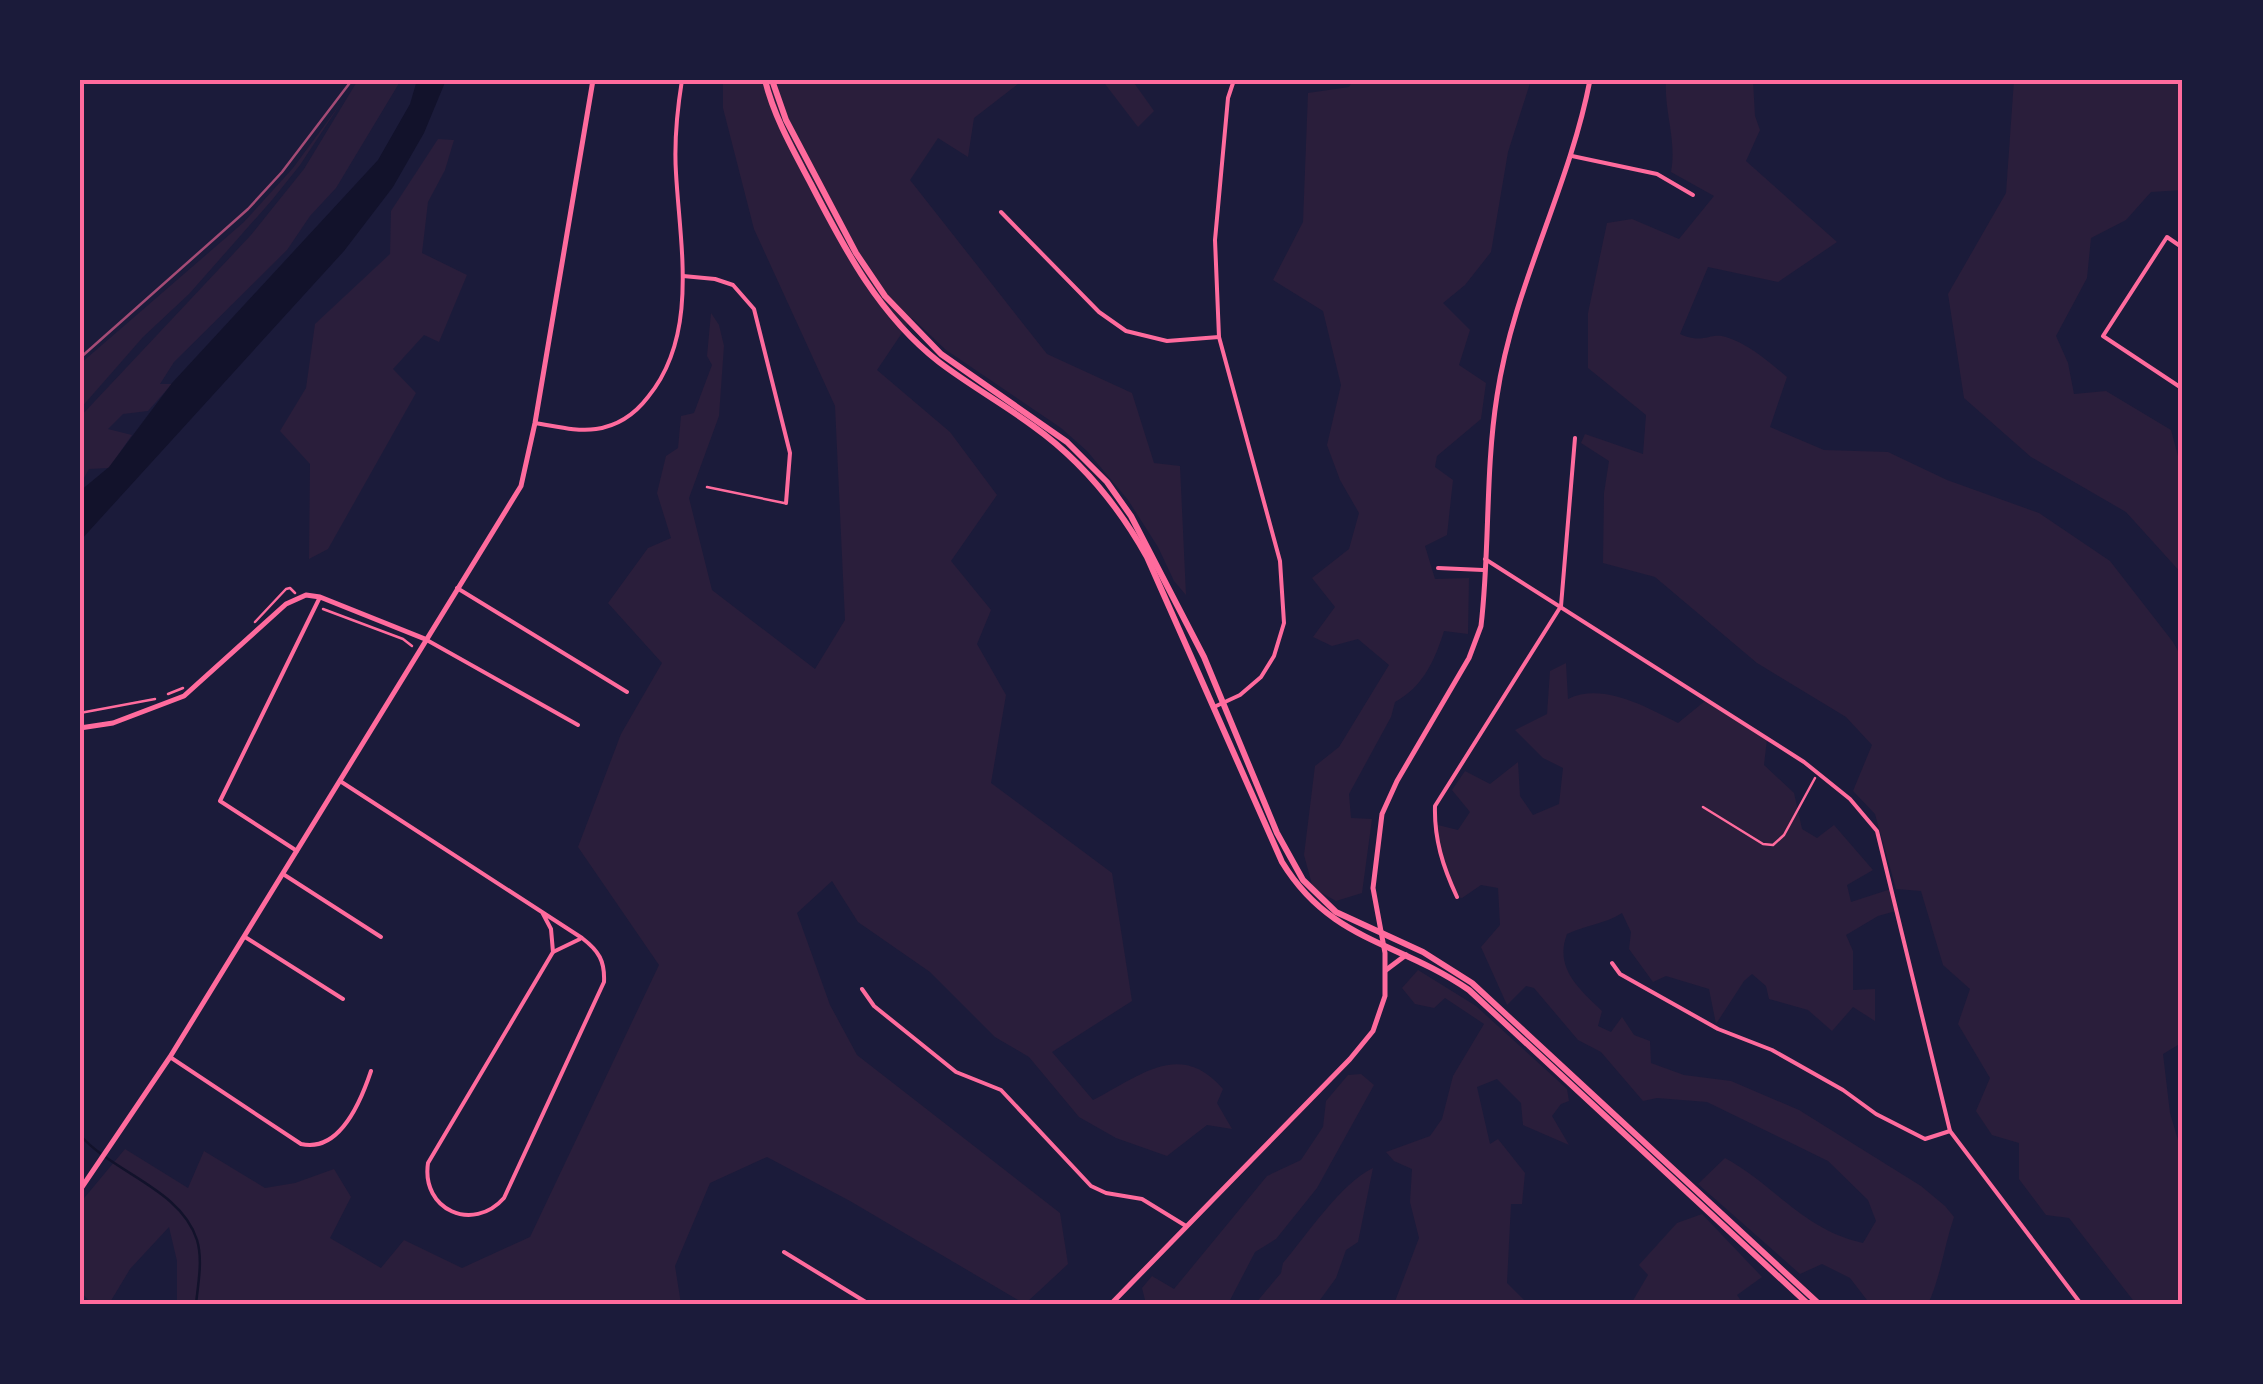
<svg xmlns="http://www.w3.org/2000/svg" width="2263" height="1384" font-family="Raleway,sans-serif">
<style>
.green{fill:#2a1e3b}
.water{fill:#12122b}
.lines{fill:none;stroke-linecap:round;stroke-linejoin:round}
.stream{stroke:#12122b;stroke-width:2.5}
.path{stroke:#ff6b9d;stroke-width:2.5}
.pedestrian{stroke:#ff6b9d;stroke-width:2.5}
.minor{stroke:#ff6b9d;stroke-width:4}
.tertiary{stroke:#ff6b9d;stroke-width:5}
.secondary{stroke:#ff6b9d;stroke-width:5}
.primary{stroke:#ff6b9d;stroke-width:6}
.rail{stroke:#a44b75;stroke-width:2.5}
.neatline{fill:none;stroke:#ff6b9d;stroke-width:4}
</style>
<rect width="100%" height="100%" fill="#1b1b3a"/>
<g class="green">
<path d="M358,80H401L336,188L310,216L287,250L174,362L160,384H172L148,411L123,414L108,429L132,435L109,468L89,469L80,485V417L251,235L304,169Z"/>
<path d="M723,80H1023L974,118L968,157L938,138L910,180L1047,354L1132,393L1154,463L1180,466L1186,595L1174,581L1158,547L1128,500L1087,451L1061,428L946,350L912,318L877,370L950,432L997,495L951,561L991,610L977,644L1006,695L991,783L1112,873L1132,1001L1052,1052L1093,1100C1140,1076 1180,1039 1223,1089L1217,1103L1232,1129L1207,1125L1167,1156L1116,1138L1079,1117L1029,1057L995,1037L930,972L858,922L832,881L797,913L830,1005L857,1055L1060,1213L1068,1264L1025,1304L850,1201L767,1157L710,1183L675,1266L681,1304H177V1261L169,1227L130,1269L109,1304H92L80,1291V1203L125,1149L188,1188L204,1151L265,1188L295,1183L334,1169L351,1197L330,1238L381,1268L404,1240L462,1268L530,1237L659,965L578,847L621,734L662,663L608,603L648,548L671,538L657,493L666,456L678,448L681,416L694,413L712,365L707,356L711,313L719,325L724,346L719,416L689,498L712,590L815,669L845,620L835,406L754,229L723,108Z"/>
<path d="M1102,80H1132L1154,111L1138,127Z"/>
<path d="M1353,80H1531L1508,152L1491,252L1465,285L1443,303L1470,330L1459,365L1486,383L1481,419L1437,456L1435,467L1453,480L1447,535L1425,546L1435,579L1469,578L1468,634L1444,631C1435,660 1423,687 1395,702L1391,717L1349,794L1351,818L1372,819L1362,893L1336,901L1313,888L1304,855L1315,766L1339,747L1389,665L1358,639L1332,646L1313,637L1335,607L1312,578L1349,549L1359,513L1340,480L1327,445L1341,385L1323,311L1273,280L1303,222L1308,93L1349,87Z"/>
<path d="M1666,80H1753L1755,116L1760,130L1746,161L1837,242L1778,282L1708,267L1680,334C1704,345 1709,332 1726,337C1749,344 1769,362 1787,377L1770,427L1824,450L1888,452L1947,480L2039,513L2110,561L2173,642L2183,660V1042L2163,1054L2170,1113L2183,1157V1304H2136L2069,1218L2046,1215L2019,1179V1143L1992,1135L1976,1111L1990,1078L1958,1024L1970,989L1943,965L1921,891L1896,889L1875,814L1853,791L1872,745L1846,717L1757,663L1655,577L1603,563L1604,493L1609,461L1581,443L1585,434L1643,454L1646,415L1588,368V313L1607,223L1632,219L1679,239L1714,196L1671,172C1677,140 1664,112 1666,80Z"/>
<path d="M2014,80H2183V190L2151,192L2126,220L2091,238L2087,278L2056,336L2068,363L2074,394L2106,391L2171,430L2178,456L2183,458V575L2126,512L2031,457L1964,398L1948,294L2006,193Z"/>
<path d="M341,103L300,165L272,200L189,294L143,337L80,409V364L244,222L293,168Z"/>
<path d="M438,139L454,140L445,170L428,202L422,253L467,275L439,342L424,335L393,369L416,393L328,549L309,559L310,464L280,431L306,388L315,324L390,254L391,211Z"/>
<path d="M1566,663L1568,699C1603,682 1646,707 1678,723L1705,701L1767,739L1764,765L1794,793L1802,829L1817,838L1834,825L1873,870L1847,885L1851,902L1891,889L1896,911L1878,916L1846,935L1853,951V990L1875,989V1021L1853,1007L1832,1031L1808,1010L1769,999L1766,986L1752,974L1744,981L1716,1024L1709,989L1666,976L1653,982L1629,949L1631,932L1622,913C1605,924 1586,925 1567,934C1554,968 1579,989 1602,1011L1598,1026L1611,1032L1622,1017L1634,1035L1650,1041L1651,1063L1684,1075L1731,1081L1799,1110L1921,1186L1945,1206L1954,1217C1944,1246 1941,1276 1928,1304H1870L1850,1278L1822,1264L1800,1274L1698,1184L1725,1158C1776,1186 1802,1229 1863,1243L1876,1221L1868,1200L1828,1161L1707,1102L1657,1098L1643,1101L1601,1052L1578,1040L1534,988L1526,986L1507,1005L1481,947L1500,925L1498,888L1481,885L1462,898L1457,897L1441,861L1434,824L1458,830L1470,812L1452,790L1465,771L1490,784L1518,762L1520,796L1533,815L1559,804L1563,768L1543,758L1515,730L1547,714L1550,671Z"/>
<path d="M1418,970L1476,1006L1567,1089L1569,1101L1561,1104L1552,1116L1569,1145L1523,1125L1521,1103L1497,1079L1477,1087L1490,1144L1498,1139L1525,1173L1522,1204H1511L1507,1283L1528,1304H1394L1419,1238L1410,1202L1412,1169L1394,1161L1386,1152L1430,1136L1442,1119L1453,1076L1484,1024L1445,998L1434,1008L1415,1004L1402,988Z"/>
<path d="M1361,1074L1374,1085L1317,1188L1276,1239L1255,1252L1228,1304H1146L1142,1288L1152,1276L1174,1289L1267,1176L1301,1160L1323,1127L1326,1101L1348,1075Z"/>
<path d="M1373,1168L1358,1242L1346,1250L1336,1278L1317,1304H1255L1281,1273L1283,1263C1307,1235 1341,1183 1373,1168Z"/>
<path d="M1702,1214L1762,1277L1737,1295L1743,1304H1631L1648,1275L1639,1265L1677,1223Z"/>
</g>
<path class="water" d="M417,80H446L424,133L393,187L344,251L80,541V491L109,467L172,383L378,160L410,104Z"/>
<g class="lines">
<path class="stream" d="M80,1135C113,1173 181,1189 197,1240C203,1260 198,1284 196,1304"/>
<g class="path">
<path d="M323,609L403,639L412,646"/>
<path d="M255,622L286,589L290,588L295,593"/>
<path d="M168,694L183,688"/>
<path d="M80,713L155,699"/>
<path d="M1703,807L1763,844L1773,845L1784,835L1815,778"/>
</g>
<path class="pedestrian" d="M707,487L784,503"/>
<g class="minor">
<path d="M1572,156L1657,174L1693,195"/>
<path d="M1001,212L1099,312L1126,331L1167,341L1219,337"/>
<path d="M2183,248L2167,237L2103,336L2183,389"/>
<path d="M683,276L715,279L733,285L754,309L790,453L786,503"/>
<path d="M535,423C555,426 577,432 596,429C617,426 635,414 648,397C699,335 680,246 676,173C674,142 677,111 682,80"/>
<path d="M1485,559L1804,762L1850,799L1877,831L1950,1131L2081,1304"/>
<path d="M1438,568L1483,570"/>
<path d="M457,588L627,692"/>
<path d="M425,639L578,725"/>
<path d="M1214,707L1240,695L1261,677L1274,656L1284,623L1280,561L1219,337L1215,240L1228,98L1234,80"/>
<path d="M340,781L582,938C599,951 605,961 604,982L504,1198C473,1233 421,1210 428,1163L553,952L551,929L542,912"/>
<path d="M297,851L220,801L320,597"/>
<path d="M283,874L381,937"/>
<path d="M1457,897C1443,867 1434,839 1435,806L1561,606L1575,438"/>
<path d="M245,937L343,999"/>
<path d="M553,952L580,939"/>
<path d="M1612,963L1620,974L1718,1029L1772,1050L1843,1090L1876,1114L1925,1139L1950,1131"/>
<path d="M862,989L874,1006L956,1072L1001,1090L1091,1186L1106,1193L1142,1199L1186,1226"/>
<path d="M170,1057L301,1144C340,1153 361,1101 371,1071"/>
<path d="M784,1252L869,1304"/>
<path d="M80,1299L84,1304"/>
</g>
<g class="tertiary">
<path d="M80,728L113,723L184,696L286,604L306,595L320,597L425,639"/>
<path d="M1386,970L1406,955"/>
<path d="M1111,1304L1350,1059L1373,1031L1385,996V953L1373,888L1382,814L1397,781L1469,658L1481,626C1490,550 1485,472 1497,396C1513,287 1569,189 1590,80"/>
</g>
<path class="secondary" d="M80,1190L170,1057L521,486L535,423L593,80"/>
<g class="primary">
<path d="M765,80C774,117 793,150 811,184C845,250 879,315 939,362C969,385 1002,403 1033,426C1082,461 1118,505 1147,557L1282,862C1331,942 1398,941 1469,990L1808,1304"/>
<path d="M772,80L786,120L856,253L885,296L941,354L1067,442L1107,482L1131,516L1204,657L1277,833L1303,880L1336,912L1423,952L1472,983L1819,1304"/>
</g>
<path class="rail" d="M80,358L248,209L282,172L352,80"/>
</g>
<rect width="2263" height="1384" fill="none" stroke="#1b1b3a" stroke-width="165"/>
<rect x="82" y="82" width="2098" height="1220" class="neatline"/>
</svg>
